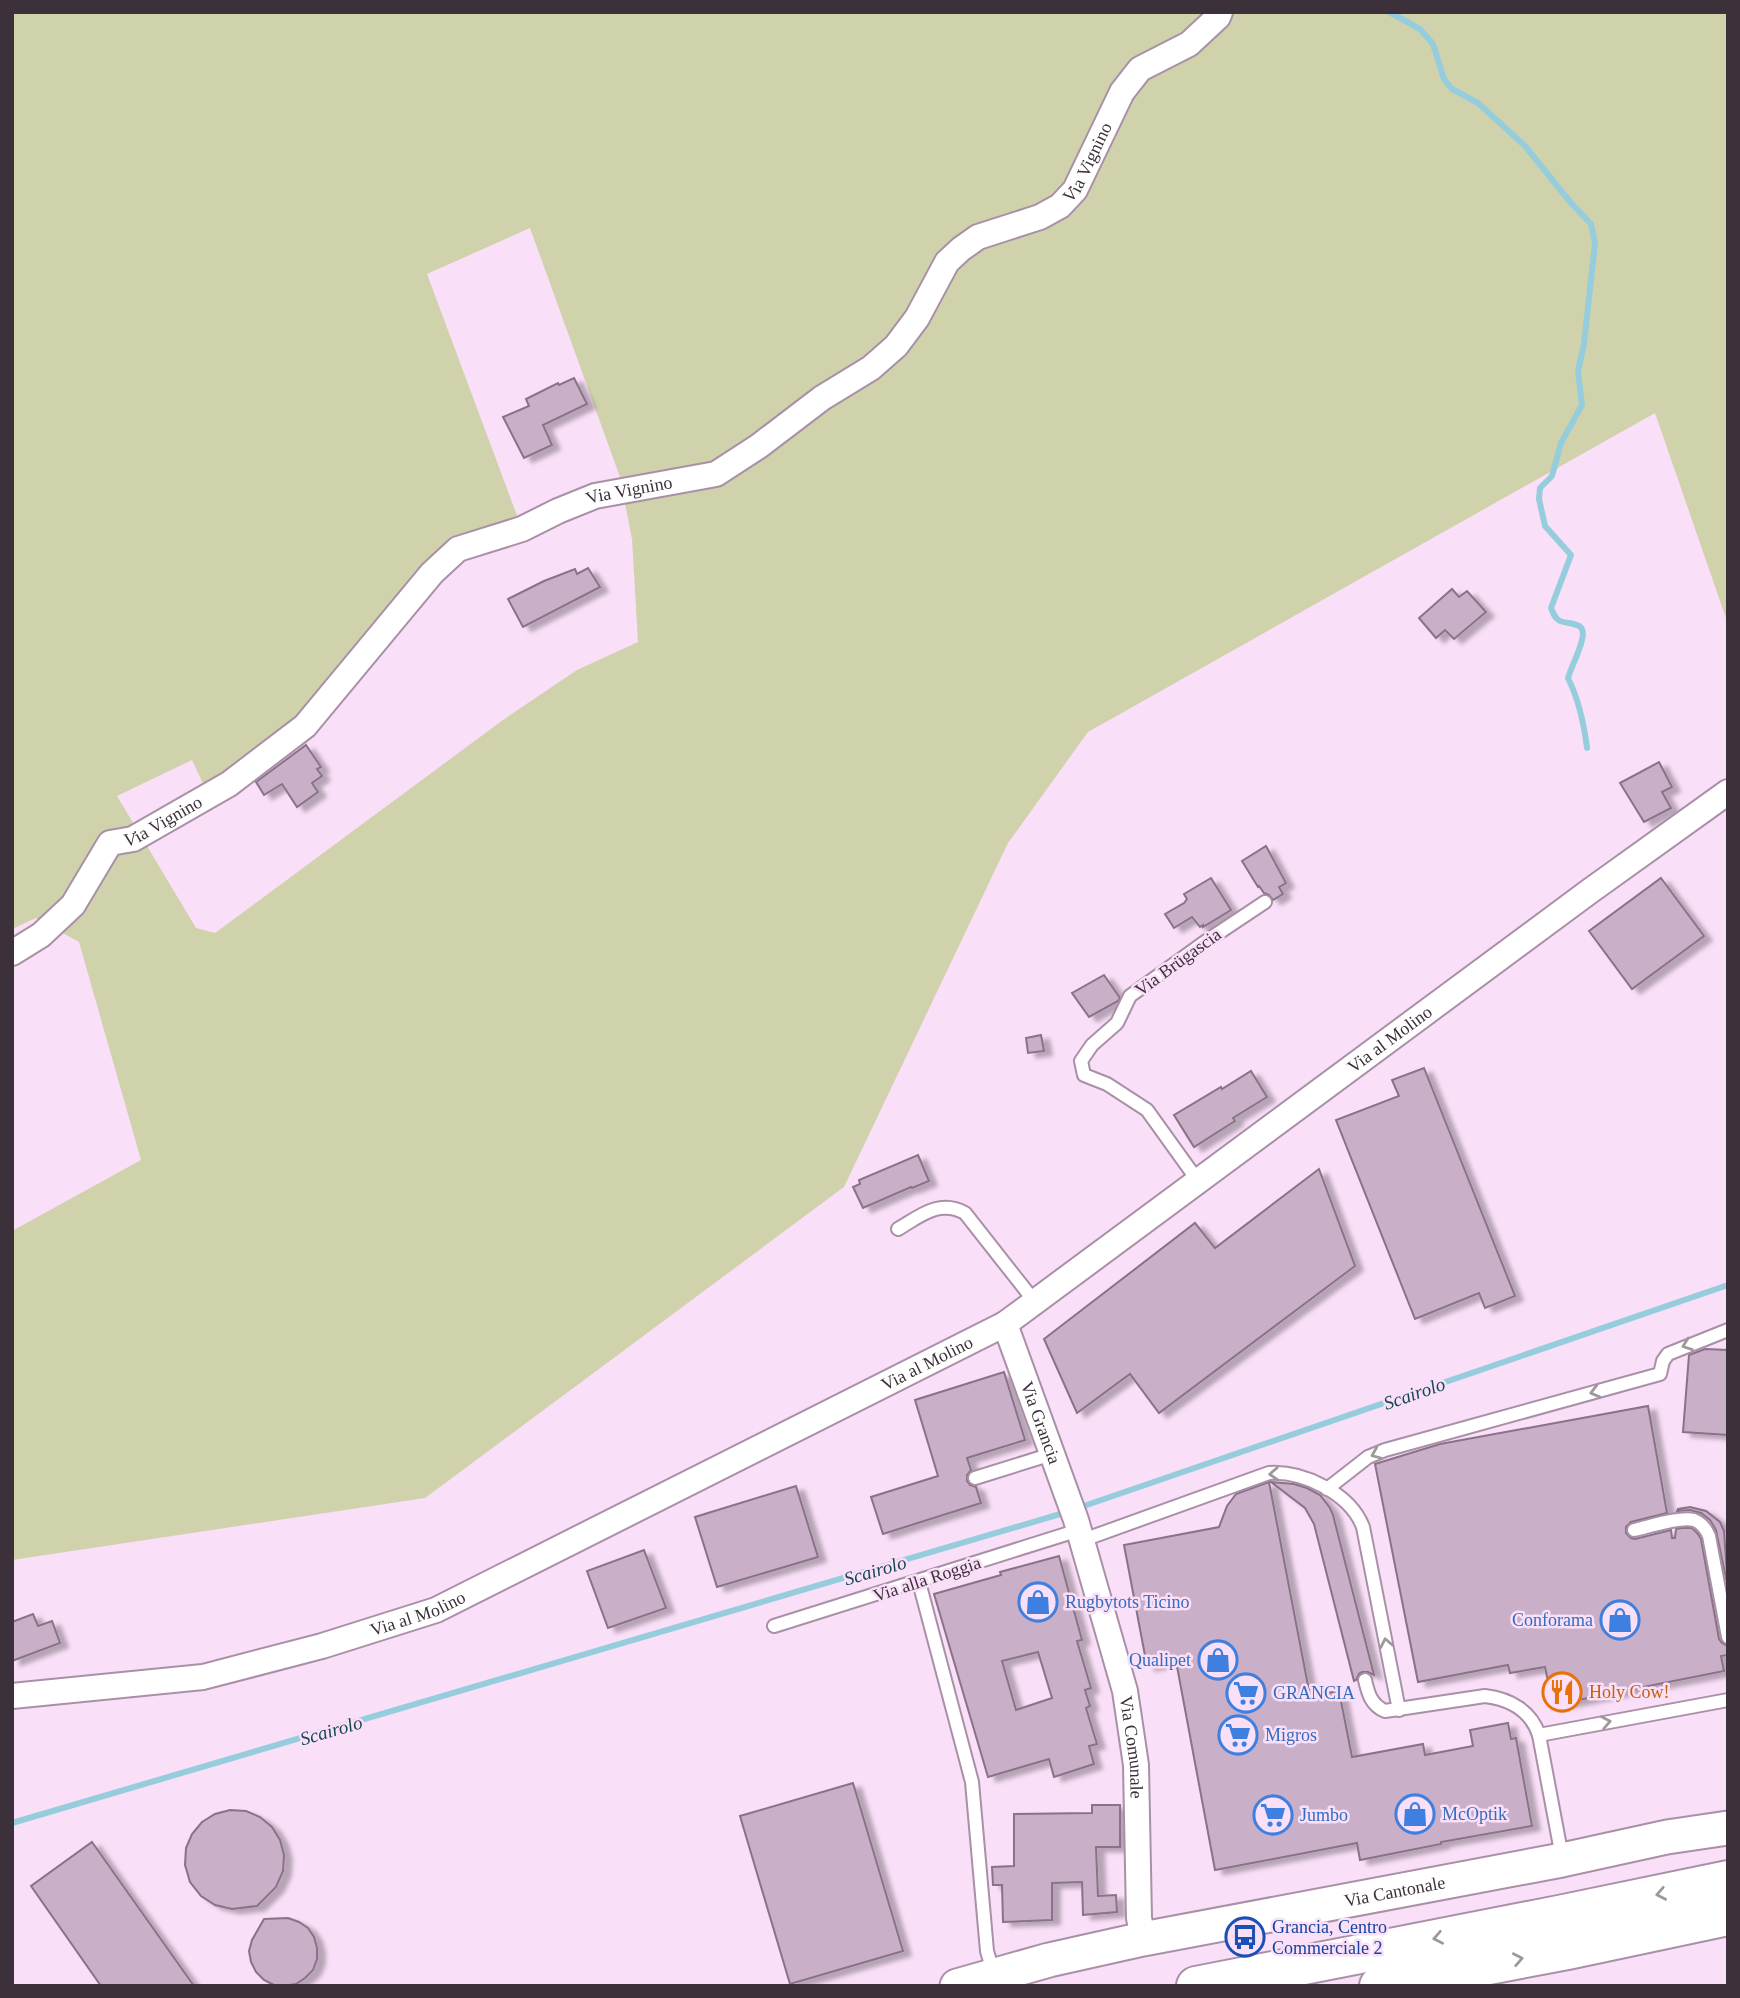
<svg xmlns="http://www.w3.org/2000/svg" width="1740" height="1998" font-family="Georgia,serif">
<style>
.green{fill:#cfd2ab;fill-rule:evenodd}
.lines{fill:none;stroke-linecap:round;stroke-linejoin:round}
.stream{stroke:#96cddd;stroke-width:6}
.building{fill:#c9afc7;stroke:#8a7288;stroke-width:2;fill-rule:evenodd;filter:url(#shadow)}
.service-casing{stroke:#a990a7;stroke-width:16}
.minor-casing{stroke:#a990a7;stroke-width:28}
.secondary-casing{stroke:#a990a7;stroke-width:37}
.motorway-casing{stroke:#a990a7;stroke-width:42}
.service{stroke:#fff;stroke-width:12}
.minor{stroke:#fff;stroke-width:24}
.secondary{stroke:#fff;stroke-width:33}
.motorway{stroke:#fff;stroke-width:38}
.oneway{stroke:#9e989d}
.labels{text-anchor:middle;stroke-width:5;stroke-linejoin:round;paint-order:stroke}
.street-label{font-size:18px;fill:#3c313b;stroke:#fadff8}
.shop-label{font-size:18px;fill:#366cbe;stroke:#fadff8;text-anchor:start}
.food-label{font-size:18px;fill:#c56008;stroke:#fadff8;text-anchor:start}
.transit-label{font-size:18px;fill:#164399;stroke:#fadff8;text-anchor:start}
.water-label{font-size:19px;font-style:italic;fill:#174754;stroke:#fadff8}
</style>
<defs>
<filter id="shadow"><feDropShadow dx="8" dy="4.5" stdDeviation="2" flood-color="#0004"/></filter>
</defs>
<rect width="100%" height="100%" fill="#fadff8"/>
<path class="green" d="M12,12H1728V624L1655,413L1088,732L1008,843L844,1187L425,1498L12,1560V1231L141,1160L79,942L36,918L12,929ZM530,228L620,477L632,539L638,642L577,670L503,720L215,933L196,928L117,796L192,760L209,796L305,726L458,549L522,529L427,274Z"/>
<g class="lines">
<g class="stream">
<path d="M1389,12L1420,29L1433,44L1444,79L1452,89L1478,103L1525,146L1571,203L1591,224L1595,243L1584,344L1578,371L1582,405L1561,443L1552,476L1540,488L1539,499L1545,526L1571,555L1551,608C1553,613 1555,619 1560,621C1571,625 1587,621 1582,640C1579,653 1572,665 1568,678C1579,700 1584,724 1587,748"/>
<path d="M1078,1508L1728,1285"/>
<path d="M12,1823L1067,1512"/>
</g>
</g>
<g class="building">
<path d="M574,378L587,404L543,425L552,445L524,458L503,417L529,406L526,399L558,383L559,385Z"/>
<path d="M588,568L600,587L523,627L508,599L544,581L575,569L577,574Z"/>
<path d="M1452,589L1459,597L1467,591L1486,612L1454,639L1445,630L1436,638L1419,618Z"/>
<path d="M306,745L321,767L317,769L322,776L312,783L318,792L297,807L282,784L264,795L256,782Z"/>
<path d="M1659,762L1672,787L1662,792L1671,808L1644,822L1620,783Z"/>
<path d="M1266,846L1286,883L1279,887L1283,894L1273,900L1269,895L1264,893L1259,886L1258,887L1242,861Z"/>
<path d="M1211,878L1231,910L1203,927V925L1200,927L1192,917L1174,928L1165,914L1184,903L1187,899L1184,894Z"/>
<path d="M1661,878L1704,936L1632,989L1589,931Z"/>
<path d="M1104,975L1120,998L1118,1001L1089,1017L1072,993Z"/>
<path d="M1041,1035L1044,1051L1028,1053L1026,1038Z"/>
<path d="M1424,1068L1515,1296L1485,1308L1479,1293L1415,1319L1336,1120L1399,1096L1392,1080Z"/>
<path d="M1251,1071L1267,1097L1233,1118L1235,1121L1194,1147L1174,1115L1221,1087L1222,1089Z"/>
<path d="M918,1155L929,1181L912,1188L911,1187L863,1208L853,1187L860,1184L859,1180Z"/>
<path d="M1319,1169L1355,1266L1159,1413L1130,1374L1077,1413L1044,1339L1195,1223L1215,1248Z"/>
<path d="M1705,1349L1728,1350V1435L1683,1432L1689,1355Z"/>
<path d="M1004,1372L1025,1440L967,1458L971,1470L967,1475V1481L970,1485L976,1487L981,1503L883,1534L871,1497L938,1476L915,1400Z"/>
<path d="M1648,1406L1667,1513L1631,1522L1626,1527V1533L1631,1538L1635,1539L1671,1530L1672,1538H1675L1676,1529L1682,1528H1692L1698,1534L1701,1539L1719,1639L1722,1643L1728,1646V1655L1721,1656L1724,1671L1553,1705L1545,1667L1510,1673L1508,1665L1418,1682L1375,1464L1440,1444Z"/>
<path d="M1269,1482L1310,1696L1339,1691L1352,1757L1423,1744L1425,1755L1473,1746L1470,1730L1508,1723L1511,1739L1516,1738L1532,1826L1441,1842V1844L1360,1860L1357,1843L1215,1870L1176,1661L1147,1666L1124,1545L1219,1527L1227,1506L1236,1494Z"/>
<path d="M1271,1482L1294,1484L1307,1488L1320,1495L1330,1508L1333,1515L1374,1675L1368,1672H1362L1359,1674L1356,1680L1354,1681L1314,1524L1305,1508Z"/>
<path d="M796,1486L818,1557L717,1587L695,1517Z"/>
<path d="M1690,1507L1706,1511L1720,1522L1724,1531L1728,1588L1716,1530L1710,1520L1701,1513L1690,1510L1677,1511L1678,1509Z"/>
<path d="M644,1550L666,1608L608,1628L587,1571Z"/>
<path d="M1059,1556L1082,1640L1077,1641L1091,1688L1085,1690L1090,1706L1086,1708L1097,1744L1089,1746L1094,1764L1054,1777L1049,1759L988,1777L934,1594L1001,1575L1000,1572ZM1038,1652L1052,1698L1016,1710L1002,1661Z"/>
<path d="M33,1614L38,1626L52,1621L60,1643L12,1661V1622Z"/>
<path d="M853,1783L903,1951L790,1984L740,1816Z"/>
<path d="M1092,1805H1120V1847H1096L1098,1896L1116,1895L1117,1912L1083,1915L1082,1882L1052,1883V1920L1003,1922L1002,1885H993L992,1867L1014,1866V1814L1092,1813Z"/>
<path d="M230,1810L246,1811L260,1817L272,1827L280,1840L284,1855L283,1871L276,1887L257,1906L232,1909L215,1905L201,1896L190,1882L185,1865L186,1848L192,1834L202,1822L215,1814Z"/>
<path d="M92,1842L194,1986H101L31,1886Z"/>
<path d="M288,1918L299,1922L308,1928L314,1937L317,1948V1959L313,1970L305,1978L296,1984L283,1986L274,1985L264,1980L256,1972L251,1962L249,1951L252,1940L264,1919Z"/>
</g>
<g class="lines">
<g class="service-casing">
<g id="service">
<path d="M1198,1181L1147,1110L1107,1084L1084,1075L1081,1061L1092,1045L1117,1023L1130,996L1202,944L1265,902"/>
<path d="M898,1229C920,1216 939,1199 965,1213L1035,1302"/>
<path d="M975,1478L1052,1454"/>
<path d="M1327,1489L1368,1457L1385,1450L1660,1374L1663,1361L1668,1354L1728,1330"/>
<path d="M1634,1530C1648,1527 1681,1516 1694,1520C1702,1523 1706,1529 1709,1536L1728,1637"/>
<path d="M1083,1540L1269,1473C1303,1471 1350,1493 1363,1527L1399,1710"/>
<path d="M919,1582L972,1782L987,1951L994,1975"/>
<path d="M774,1626L1079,1530"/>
<path d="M1365,1680C1368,1693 1371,1705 1385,1711L1485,1696C1510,1699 1531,1711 1539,1735L1562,1857"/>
<path d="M1539,1735L1728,1700"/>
</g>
</g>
<g class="minor-casing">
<g id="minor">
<path id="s1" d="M12,953L41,935L73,905L110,843L133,839L229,784L305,726L432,573L458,549L522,529L558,511L595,496L716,474L759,446L822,398L871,368L896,346L917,318L947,262L961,249L978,237L1040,217L1060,206L1075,190L1122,92L1140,69L1189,44L1218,17L1220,12"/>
<path id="s2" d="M1005,1324L1076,1520L1125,1691L1136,1765L1139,1918L1143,1939"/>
<path id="s3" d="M12,1696L203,1677L322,1646L436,1610L1005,1324L1590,891L1728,792"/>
</g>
</g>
<g class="secondary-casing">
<g id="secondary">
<path id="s4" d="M957,1986L1049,1960L1143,1939L1562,1860L1667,1837L1728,1828"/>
</g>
</g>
<g class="motorway-casing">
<g id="motorway">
<path d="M1196,1986L1559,1915L1728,1880"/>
<path d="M1379,1986L1567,1950L1728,1916"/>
</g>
</g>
<use href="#service" class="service"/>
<use href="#minor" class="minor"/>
<use href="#secondary" class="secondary"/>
<use href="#motorway" class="motorway"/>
</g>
<defs><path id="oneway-chevron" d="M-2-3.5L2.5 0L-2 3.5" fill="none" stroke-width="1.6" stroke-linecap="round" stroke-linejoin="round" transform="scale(1.75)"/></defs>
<g class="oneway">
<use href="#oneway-chevron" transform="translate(1687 1345) rotate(160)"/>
<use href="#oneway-chevron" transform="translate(1595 1392) rotate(165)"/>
<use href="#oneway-chevron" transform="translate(1376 1454) rotate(157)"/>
<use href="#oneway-chevron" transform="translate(1274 1474) rotate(177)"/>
<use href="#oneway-chevron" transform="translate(1386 1643) rotate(-101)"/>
<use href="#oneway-chevron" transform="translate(1606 1722) rotate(-11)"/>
<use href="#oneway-chevron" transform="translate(1661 1894) rotate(169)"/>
<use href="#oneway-chevron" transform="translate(1438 1938) rotate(169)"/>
<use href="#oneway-chevron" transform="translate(1518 1959) rotate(-11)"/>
</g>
<defs>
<g id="shop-ring" transform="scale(2.0125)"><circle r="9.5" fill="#fadff8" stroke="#3f7fe0" stroke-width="1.5"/><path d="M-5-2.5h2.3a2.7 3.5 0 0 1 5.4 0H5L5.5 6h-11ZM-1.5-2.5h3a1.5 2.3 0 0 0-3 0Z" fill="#3f7fe0"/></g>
<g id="restaurant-ring" transform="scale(2.0125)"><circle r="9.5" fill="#fadff8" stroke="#e8710a" stroke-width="1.5"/><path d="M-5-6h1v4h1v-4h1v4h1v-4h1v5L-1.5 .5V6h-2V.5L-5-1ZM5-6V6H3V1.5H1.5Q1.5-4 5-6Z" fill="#e8710a"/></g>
<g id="supermarket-ring" transform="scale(2.0125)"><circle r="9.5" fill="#fadff8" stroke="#3f7fe0" stroke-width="1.5"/><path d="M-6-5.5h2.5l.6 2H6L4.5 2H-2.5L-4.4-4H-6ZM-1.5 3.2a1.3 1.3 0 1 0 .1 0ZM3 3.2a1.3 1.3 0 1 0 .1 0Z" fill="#3f7fe0"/></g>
<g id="bus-ring" transform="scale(2.0125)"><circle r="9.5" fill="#fadff8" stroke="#1a4fb4" stroke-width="1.5"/><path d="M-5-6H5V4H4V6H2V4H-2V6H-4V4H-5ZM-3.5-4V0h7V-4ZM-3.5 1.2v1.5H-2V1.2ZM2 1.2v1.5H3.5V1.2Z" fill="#1a4fb4"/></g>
</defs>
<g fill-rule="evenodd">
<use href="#shop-ring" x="1038" y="1602"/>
<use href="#shop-ring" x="1620" y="1620"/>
<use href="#shop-ring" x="1218" y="1660"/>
<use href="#restaurant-ring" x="1562" y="1692"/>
<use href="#supermarket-ring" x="1246" y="1693"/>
<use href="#supermarket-ring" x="1238" y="1735"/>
<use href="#shop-ring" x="1415" y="1814"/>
<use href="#supermarket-ring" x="1273" y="1815"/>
<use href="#bus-ring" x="1245" y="1937"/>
</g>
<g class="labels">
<g class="street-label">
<text dy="6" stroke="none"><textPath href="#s1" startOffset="1384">Via Vignino</textPath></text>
<text dy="6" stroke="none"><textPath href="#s1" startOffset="796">Via Vignino</textPath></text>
<text dy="6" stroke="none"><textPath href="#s1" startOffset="208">Via Vignino</textPath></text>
<text transform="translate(1178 962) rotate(-36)" y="6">Via Brügascia</text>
<text dy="6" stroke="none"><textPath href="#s3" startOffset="1550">Via al Molino</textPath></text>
<text dy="6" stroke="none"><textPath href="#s3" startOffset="984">Via al Molino</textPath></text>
<text dy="6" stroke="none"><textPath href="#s2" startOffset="105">Via Grancia</textPath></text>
<text transform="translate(927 1579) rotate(-18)" y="6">Via alla Roggia</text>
<text dy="6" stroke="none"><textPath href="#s3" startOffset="416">Via al Molino</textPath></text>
<text dy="6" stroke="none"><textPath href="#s2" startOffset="443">Via Comunale</textPath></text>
<text dy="6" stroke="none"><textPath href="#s4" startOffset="448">Via Cantonale</textPath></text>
</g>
<g class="shop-label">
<text x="1065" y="1608">Rugbytots Ticino</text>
<text x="1593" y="1626" text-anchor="end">Conforama</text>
<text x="1191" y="1666" text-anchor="end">Qualipet</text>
<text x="1273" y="1699">GRANCIA</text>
<text x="1265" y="1741">Migros</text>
<text x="1442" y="1820">McOptik</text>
<text x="1300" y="1821">Jumbo</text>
</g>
<g class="food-label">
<text x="1589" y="1698">Holy Cow!</text>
</g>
<g class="transit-label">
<text x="1272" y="1933">Grancia, Centro<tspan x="1272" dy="21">Commerciale 2</tspan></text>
</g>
<g class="water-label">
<text transform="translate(1414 1393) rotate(-19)" y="7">Scairolo</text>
<text transform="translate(875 1570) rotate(-16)" y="7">Scairolo</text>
<text transform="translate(331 1730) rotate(-16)" y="7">Scairolo</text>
</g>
</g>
<rect width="1740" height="1998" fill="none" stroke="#3c313b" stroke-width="28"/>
</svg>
